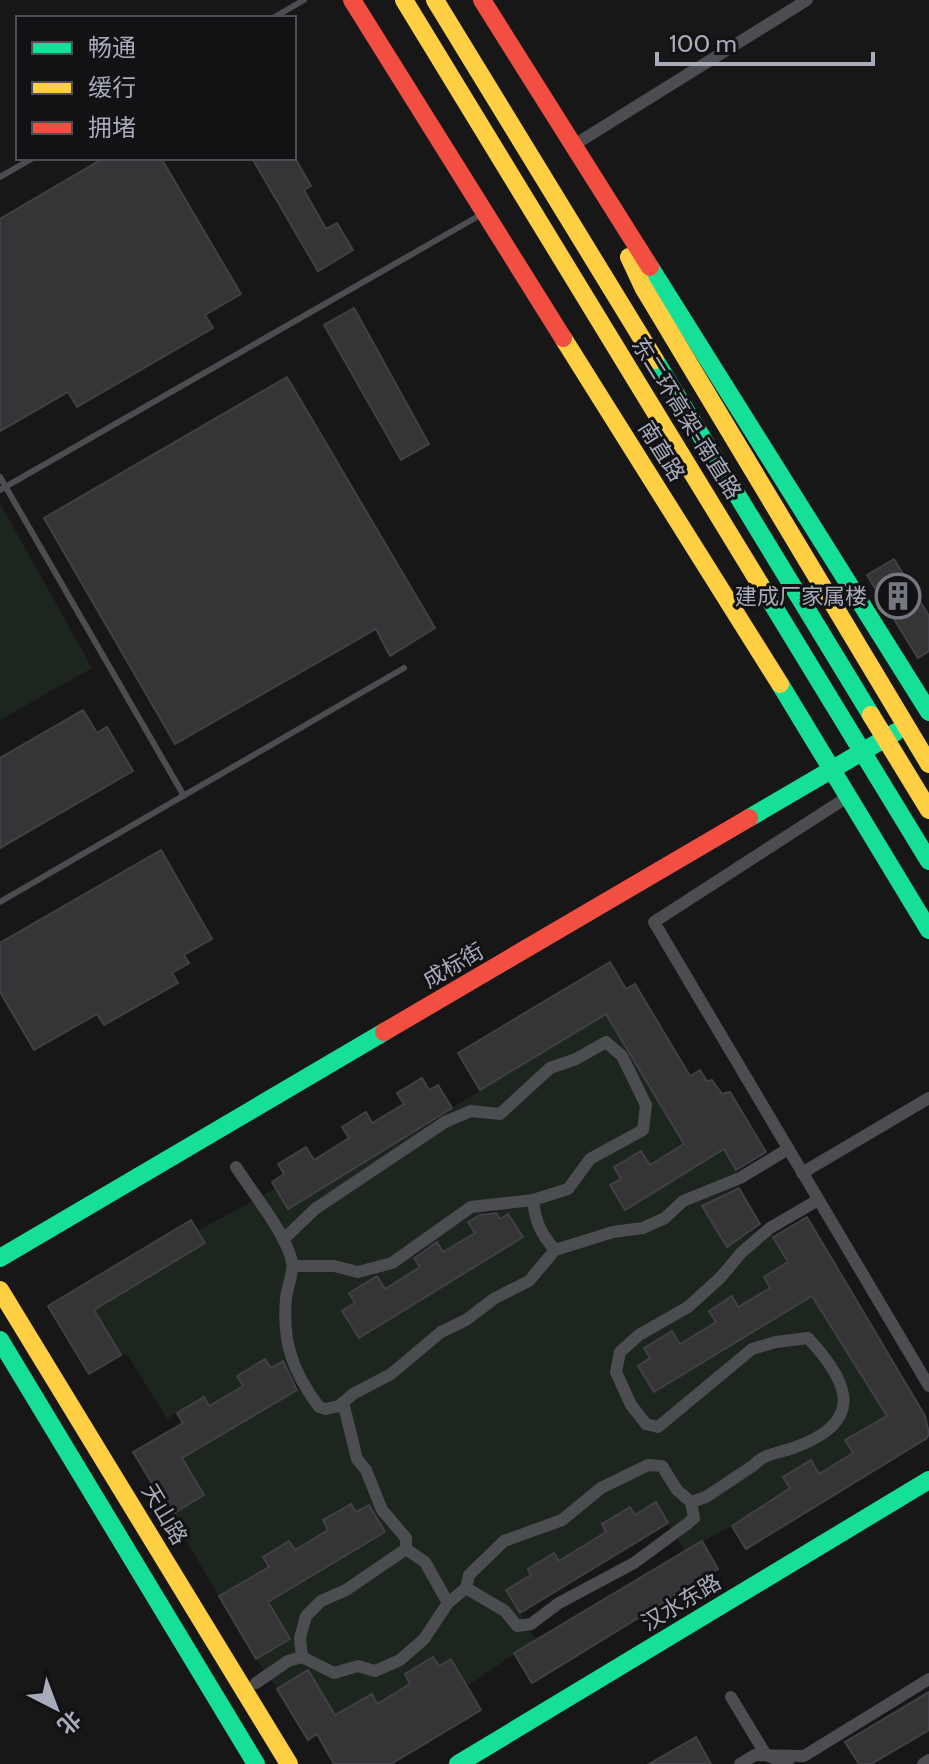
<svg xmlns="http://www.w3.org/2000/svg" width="929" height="1764" font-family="Cabin,'Noto Sans SC',sans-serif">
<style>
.green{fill:#1d251f;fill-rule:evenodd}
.building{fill:#353537;stroke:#404144;stroke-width:2}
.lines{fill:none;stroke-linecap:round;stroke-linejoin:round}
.lane{stroke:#4b4d51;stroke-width:6}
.street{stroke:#4b4d51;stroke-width:12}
.fast{stroke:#16e098;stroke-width:18}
.slow{stroke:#ffcf43;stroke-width:18}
.jam{stroke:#f24e42;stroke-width:18}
.labels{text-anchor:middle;stroke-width:6;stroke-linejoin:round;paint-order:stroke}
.street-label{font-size:22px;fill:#a8abba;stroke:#121114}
.poi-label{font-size:22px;fill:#a8abba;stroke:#121114;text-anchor:end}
</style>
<rect width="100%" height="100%" fill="#171718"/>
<g class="green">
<path d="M0,503L92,668L0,720Z"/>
<path d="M606,1014L684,1144L650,1165L641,1151L615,1167L621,1179L610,1186L624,1209L724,1149L743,1183L702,1206L727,1247L769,1223L771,1233L788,1262L764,1277L770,1288L738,1307L732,1296L709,1310L716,1322L680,1344L672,1331L645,1348L650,1358L638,1366L654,1392L812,1296L887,1416L846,1440L853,1453L819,1474L783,1477L790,1488L732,1526L685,1551L656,1503L635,1515L630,1507L606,1532L559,1561L554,1553L528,1569L531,1575L507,1590L536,1640L467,1686L451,1659L439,1666L433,1658L405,1674L410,1684L377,1704L371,1695L335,1715L308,1670L277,1689L256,1659L268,1602L385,1533L369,1506L356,1512L351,1504L323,1520L328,1530L295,1550L289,1541L263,1556L269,1567L219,1596L171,1515L204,1495L182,1458L299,1389L283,1361L271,1368L265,1360L237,1376L243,1386L209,1406L203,1397L167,1419L127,1354L121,1355L94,1310L204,1244L197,1231L276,1188L289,1208ZM492,1207L500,1219L508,1214L522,1238L359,1337L355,1303L349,1293L377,1276L385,1289L420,1267L413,1255L436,1242L443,1252L475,1233L468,1222Z"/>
</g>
<g class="building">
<path d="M104,158H161L241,294L205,315L213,328L77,407L68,392L0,431V219Z"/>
<path d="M252,158H295L311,186L304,190L326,229L337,223L353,250L318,271Z"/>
<path d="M354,308L429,444L401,460L324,325Z"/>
<path d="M287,377L435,628L390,656L376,629L175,744L44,518Z"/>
<path d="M894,559L929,616V651L918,658L867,575Z"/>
<path d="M83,710L97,733L107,727L133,771L0,848V758Z"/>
<path d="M161,850L212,939L184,955L189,963L172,973L178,983L104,1025L97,1014L34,1050L0,992V943Z"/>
<path d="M610,962L626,989L635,984L690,1076L700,1070L707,1081L712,1080L722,1094L730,1092L766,1152L736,1170L724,1149L625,1210L610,1185L621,1179L614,1167L641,1151L650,1165L684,1144L606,1014L480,1090L458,1053Z"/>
<path d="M422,1078L429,1090L438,1085L452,1108L288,1209L272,1182L284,1174L278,1164L306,1147L314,1160L349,1138L342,1127L366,1112L372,1123L404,1104L397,1093Z"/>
<path d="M739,1188L760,1224L727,1247L702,1206Z"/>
<path d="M496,1213L500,1219L508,1214L523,1237L359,1338L342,1311L355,1303L349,1293L377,1276L385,1289L420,1267L414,1258L437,1242L443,1252L475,1233L468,1222L480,1215Z"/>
<path d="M807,1217L925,1416L929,1433L927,1438L746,1549L732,1526L790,1488L783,1477L811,1460L819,1474L853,1453L845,1440L887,1416L812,1296L654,1392L638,1366L650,1358L644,1348L672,1331L680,1344L716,1322L709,1311L732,1296L738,1307L770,1288L764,1277L788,1262L773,1237Z"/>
<path d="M191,1220L205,1243L94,1310L121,1355L89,1374L48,1306Z"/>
<path d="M265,1359L271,1368L283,1361L297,1390L182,1458L204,1495L171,1515L133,1452L183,1423L177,1413L204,1397L209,1406L243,1386L237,1376Z"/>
<path d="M656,1502L668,1523L520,1613L506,1590L531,1575L528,1569L554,1553L559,1561L606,1532L602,1524L630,1507L635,1515Z"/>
<path d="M351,1504L356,1512L369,1505L385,1532L268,1602L290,1639L256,1659L219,1596L269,1567L263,1557L289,1541L295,1550L328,1530L323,1520Z"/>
<path d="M702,1541L718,1569L532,1683L514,1653Z"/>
<path d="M433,1657L439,1666L451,1659L481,1710L391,1764H334L317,1734L308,1740L277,1689L308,1670L335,1715L372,1694L377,1704L410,1684L405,1674Z"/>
<path d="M929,1692V1730L871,1764H859L845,1742Z"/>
<path d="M696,1737L711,1764H649Z"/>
</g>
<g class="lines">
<g class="lane">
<path d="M273,18L304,0"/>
<path d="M0,177L33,158"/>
<path d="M0,477L184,796"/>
<path d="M0,490L482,214"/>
<path d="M0,902L404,668"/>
</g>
<g class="street">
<path d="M574,145L807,0"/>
<path d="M849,796L654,922L929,1386"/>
<path d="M236,1167C252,1192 287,1235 292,1262C294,1274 287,1287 286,1298C282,1343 293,1372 319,1407L326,1409L339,1406L353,1394L391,1374L441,1332L466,1320L495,1298L529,1281L555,1250L613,1232L643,1228L665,1218L683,1201L740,1178L788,1149"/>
<path d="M802,1173L929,1098"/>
<path d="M533,1200C535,1221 541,1234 555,1250"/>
<path d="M286,1237L315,1209L445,1122L471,1111L500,1114L550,1068L576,1059L606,1042L622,1056L646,1105L643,1130L590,1159L568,1189L533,1200L471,1207L392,1263L358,1272L334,1266H293"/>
<path d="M691,1502L694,1518L687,1524L634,1563L559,1603L531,1624L517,1626L505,1611L466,1588L469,1575L504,1541L562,1520L601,1488L648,1465L662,1466L677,1490L691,1502L706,1497L754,1465C763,1454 779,1453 793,1448C864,1423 852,1385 808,1338L776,1342L752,1349L658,1427L646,1424L631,1405L616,1372L620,1352L639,1335L688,1307L721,1277L741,1253L770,1228L818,1200"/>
<path d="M406,1549L425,1562L448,1603"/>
<path d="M302,1657L300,1638L306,1616L321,1601L346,1590L406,1549V1538L382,1510L366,1470L357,1459L343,1402"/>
<path d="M256,1683L288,1661L302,1657L334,1673L358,1666L375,1671L400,1660L424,1639L448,1603L466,1588"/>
<path d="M731,1697L766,1755L788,1764"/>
<path d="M740,1764L755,1755L804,1756L929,1679"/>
<path d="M923,1764L929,1760"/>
</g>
<g class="fast">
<path d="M650,267L929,712"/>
<path d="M655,360L871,715"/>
<path d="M760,584L929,861"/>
<path d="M780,684L929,930"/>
<path d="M749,818L896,732"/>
<path d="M0,1258L384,1032"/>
<path d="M0,1340L256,1764"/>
<path d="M458,1764L929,1480"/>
</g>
<g class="slow">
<path d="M404,0L760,584"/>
<path d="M435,0L655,360"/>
<path d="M629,257L643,287L929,764"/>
<path d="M563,338L780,684"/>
<path d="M871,715L929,810"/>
<path d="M0,1290L289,1764"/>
</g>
<g class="jam">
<path d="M352,0L563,338"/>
<path d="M482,0L650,267"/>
<path d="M384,1032L749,818"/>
</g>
</g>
<defs>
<g id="building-ring" transform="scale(2.3)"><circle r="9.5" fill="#121114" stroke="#757781" stroke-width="1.5"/><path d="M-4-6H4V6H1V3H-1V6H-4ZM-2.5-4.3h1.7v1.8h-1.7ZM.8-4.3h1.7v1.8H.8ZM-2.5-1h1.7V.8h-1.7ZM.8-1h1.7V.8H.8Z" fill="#757781"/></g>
</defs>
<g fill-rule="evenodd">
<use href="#building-ring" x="898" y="596"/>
</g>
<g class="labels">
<g class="street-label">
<text transform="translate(687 418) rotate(58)" y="8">东二环高架-南直路</text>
<text transform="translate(662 451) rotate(58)" y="8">南直路</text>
<text transform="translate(453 965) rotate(-30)" y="8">成标街</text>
<text transform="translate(165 1514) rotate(59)" y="8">天山路</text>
<text transform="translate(681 1602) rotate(-31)" y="8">汉水东路</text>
</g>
<g class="poi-label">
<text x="867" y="604">建成厂家属楼</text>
</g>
</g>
<rect x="16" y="16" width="280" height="144" fill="#121114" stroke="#4e4f56" stroke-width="2"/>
<rect x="32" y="42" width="40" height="12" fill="#16e098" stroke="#4e4f56" stroke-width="2"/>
<text x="88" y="56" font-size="24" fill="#a8abba">畅通</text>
<rect x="32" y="82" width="40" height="12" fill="#ffcf43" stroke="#4e4f56" stroke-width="2"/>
<text x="88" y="96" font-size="24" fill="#a8abba">缓行</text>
<rect x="32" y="122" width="40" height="12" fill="#f24e42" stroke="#4e4f56" stroke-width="2"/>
<text x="88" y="136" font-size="24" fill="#a8abba">拥堵</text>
<g transform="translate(56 1708) rotate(138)" stroke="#121114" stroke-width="6" paint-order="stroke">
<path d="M0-6L14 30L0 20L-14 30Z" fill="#a8abba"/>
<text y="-12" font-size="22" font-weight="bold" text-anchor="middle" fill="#a8abba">北</text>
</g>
<path d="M657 52v12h216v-12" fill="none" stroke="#a8abba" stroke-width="4"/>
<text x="669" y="52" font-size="24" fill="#a8abba" stroke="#121114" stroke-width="6" paint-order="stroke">100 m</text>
</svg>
